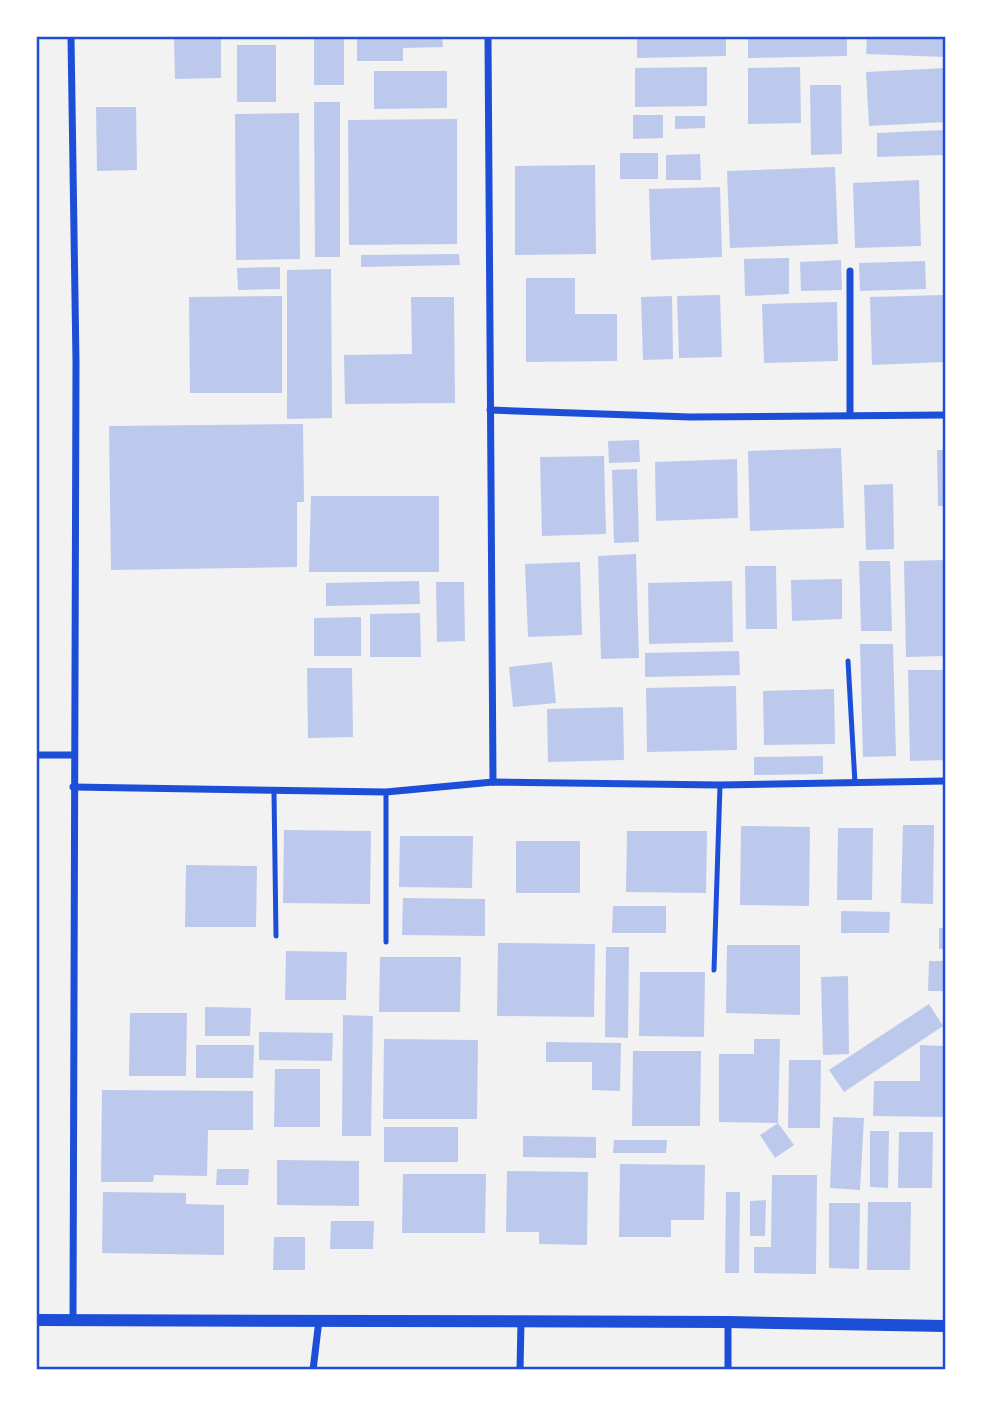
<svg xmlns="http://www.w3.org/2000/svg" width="982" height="1407" font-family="'Space Grotesk',sans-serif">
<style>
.building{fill:#bdc9ec}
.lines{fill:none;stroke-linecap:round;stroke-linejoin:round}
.service{stroke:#1d4ed8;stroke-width:5}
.minor{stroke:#1d4ed8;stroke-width:7}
.tertiary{stroke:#1d4ed8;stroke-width:12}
.neatline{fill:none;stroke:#1d4ed8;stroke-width:2.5}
</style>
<rect width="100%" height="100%" fill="#f2f2f2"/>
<g class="building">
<path d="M174,37H221V78L175,79Z"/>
<rect x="314" y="37" width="30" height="48"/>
<path d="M357,37H442L443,47L403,48V61H357Z"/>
<path d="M637,37H726V56L637,58Z"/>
<path d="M748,37H847V56L748,58Z"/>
<path d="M867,37H945V57L866,54Z"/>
<rect x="237" y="45" width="39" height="57"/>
<path d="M707,67V106L635,107V68Z"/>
<path d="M800,67L801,123L748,124V68Z"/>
<path d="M945,68V122L869,126L866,72Z"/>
<path d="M374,71H447V108L374,109Z"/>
<path d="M810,85H841L842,154L811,155Z"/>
<path d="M314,102H340V257H315Z"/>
<path d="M96,107H136L137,170L97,171Z"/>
<path d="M299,113L300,259L236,260L235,114Z"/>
<path d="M633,115H663V138L633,139Z"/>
<path d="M675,116H705V128L675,129Z"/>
<path d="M457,119V244L349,245L348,120Z"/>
<path d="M945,130V155L877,157V133Z"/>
<rect x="620" y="153" width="38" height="26"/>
<path d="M700,154L701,180H666V155Z"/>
<path d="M595,165L596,254L515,255V166Z"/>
<path d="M835,167L838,244L730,248L727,171Z"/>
<path d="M919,180L921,246L855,248L853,183Z"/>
<path d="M720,187L722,257L651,260L649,189Z"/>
<path d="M459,254L460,265L361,267V255Z"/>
<path d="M789,258V294L745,296L744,259Z"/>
<path d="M841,260L842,290L801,291L800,262Z"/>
<path d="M925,261L926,289L860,291L859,263Z"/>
<path d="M280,267V289L238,290L237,268Z"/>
<path d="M331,269L332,418L287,419V270Z"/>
<path d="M526,278H575V314H617V361L526,362Z"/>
<path d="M720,295L722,357L679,358L677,296Z"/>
<path d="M944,295L945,362L872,365L870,297Z"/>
<path d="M282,296V393H190L189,297Z"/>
<path d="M672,296L673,359L643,360L641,297Z"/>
<path d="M411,297H454L455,403L345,404L344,355L412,354Z"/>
<path d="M837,302L838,361L764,363L762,304Z"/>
<path d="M303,424L304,502H297V567L111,570L109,426Z"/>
<path d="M639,440L640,462L609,463L608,441Z"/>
<path d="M841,448L844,528L750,531L748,451Z"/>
<path d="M937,450H945V506H938Z"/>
<path d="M604,456L606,534L542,536L540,457Z"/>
<path d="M737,459L738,518L656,521L655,462Z"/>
<path d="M637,469L639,542L614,543L612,470Z"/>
<path d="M893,484L894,549L866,550L864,485Z"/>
<path d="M311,496H439V572H309Z"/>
<path d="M636,554L639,658L601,659L598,556Z"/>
<path d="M945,560V656L906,657L904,561Z"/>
<path d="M859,561H890L892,631H861Z"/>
<path d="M580,562L582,635L528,637L525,564Z"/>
<path d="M745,566H776L777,629H746Z"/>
<path d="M842,579V619L792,621L791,580Z"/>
<path d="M419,581L420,604L326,606V583Z"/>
<path d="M732,581L733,642L649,644L648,583Z"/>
<path d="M436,582H464L465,641L437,642Z"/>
<path d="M420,613L421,657H370V614Z"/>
<path d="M361,617V656H314V618Z"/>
<path d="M860,644H893L896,756L863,757Z"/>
<path d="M739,651L740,675L645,677V653Z"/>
<path d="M552,662L556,703L513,707L509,667Z"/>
<path d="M307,668H352L353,737L308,738Z"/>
<path d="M908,670H945V760L910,761Z"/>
<path d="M736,686L737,750L647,752L646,688Z"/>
<path d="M834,689L835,744L764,745L763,691Z"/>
<path d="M623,707L624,760L548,762L547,709Z"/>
<path d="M823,756V774L754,775V757Z"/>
<path d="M903,825H934L933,904L901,903Z"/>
<path d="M741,826L810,827L809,906L740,905Z"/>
<path d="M838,828H873L872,900H837Z"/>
<path d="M284,830L371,831L370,904L283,903Z"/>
<path d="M627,831H707L706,893L626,892Z"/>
<path d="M400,836H473L472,888L399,887Z"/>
<rect x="516" y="841" width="64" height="52"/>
<path d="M186,865L257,866L256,927H185Z"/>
<path d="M403,898L485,899V936L402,935Z"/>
<path d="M613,906H666V933H612Z"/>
<path d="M841,911L890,912L889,933H841Z"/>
<rect x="939" y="928" width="6" height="21"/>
<path d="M498,943L595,944L594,1017L497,1016Z"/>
<path d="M727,945H800V1015L726,1013Z"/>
<path d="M606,947H629L628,1038L605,1037Z"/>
<path d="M286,951L347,952L346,1000H285Z"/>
<path d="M380,957H461L460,1012H379Z"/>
<path d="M929,961H945V991H928Z"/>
<path d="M640,972H705L704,1037L639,1036Z"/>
<path d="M848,976L849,1054L823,1055L821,977Z"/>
<path d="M929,1004L943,1026L844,1092L829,1070Z"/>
<path d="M205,1007L251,1008L250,1036H205Z"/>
<path d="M130,1013H187L186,1076H129Z"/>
<path d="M343,1015L373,1016L371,1136H342Z"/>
<path d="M259,1032L333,1033L332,1061L259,1060Z"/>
<path d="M384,1039L478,1040L477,1119H383Z"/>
<path d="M754,1039H780L778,1123L794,1145L775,1158L760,1135L778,1123L719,1122V1054H754Z"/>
<path d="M546,1042L621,1043L620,1091L592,1090V1062H546Z"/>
<path d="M196,1045H254L253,1078H196Z"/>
<path d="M920,1045L945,1046V1117L873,1116L874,1081H920Z"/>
<path d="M633,1051H701L700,1126H632Z"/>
<path d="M789,1060H821L820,1128H788Z"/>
<path d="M275,1069H320V1127H274Z"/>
<path d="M102,1090L253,1091V1130H208L207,1176L154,1175L153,1182H101Z"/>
<path d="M833,1117L864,1118L860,1190L830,1188Z"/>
<rect x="384" y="1127" width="74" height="35"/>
<path d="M870,1131H889L888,1188L870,1187Z"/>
<path d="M899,1132H933L932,1188H898Z"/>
<path d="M523,1136L596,1137V1158L523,1157Z"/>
<path d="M614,1140H667L666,1153H613Z"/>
<path d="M277,1160L359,1161V1206L277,1205Z"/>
<path d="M620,1164L705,1165L704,1220H671V1237H619Z"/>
<path d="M217,1169H249L248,1185H216Z"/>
<path d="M507,1171L588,1172L587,1245L539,1244V1232H506Z"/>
<path d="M403,1174H486L485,1233H402Z"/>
<path d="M772,1175H817L816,1274L754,1273V1247H771Z"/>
<path d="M103,1192L186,1193V1204L224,1205V1255L102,1253Z"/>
<path d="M726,1192H740L739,1273H725Z"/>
<path d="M766,1200L765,1236H750V1201Z"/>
<path d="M868,1202H911L910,1270H867Z"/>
<path d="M829,1203H860L859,1269L829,1268Z"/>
<path d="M331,1221H374L373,1249H330Z"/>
<path d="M274,1237H305V1270H273Z"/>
<path d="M926,1367V1370H883V1368Z"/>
</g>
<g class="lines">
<g class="service">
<path d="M848,661L855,783"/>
<path d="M274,792L276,936"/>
<path d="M386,792V942"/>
<path d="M714,970L720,785"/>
</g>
<g class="minor">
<path d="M71,37L76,362L73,1320"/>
<path d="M488,37L493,782"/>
<path d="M490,410L690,417L945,415"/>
<path d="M850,414V271"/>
<path d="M37,755H74"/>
<path d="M73,787L386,792L493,782L720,785L945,781"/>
<path d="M313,1370L319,1320"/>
<path d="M520,1370L521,1321"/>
<path d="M728,1370V1322"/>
</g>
<path class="tertiary" d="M37,1320L728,1322L945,1326"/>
</g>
<rect width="982" height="1407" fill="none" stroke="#ffffff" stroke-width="77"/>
<rect x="38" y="38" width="906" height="1330" class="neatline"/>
</svg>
